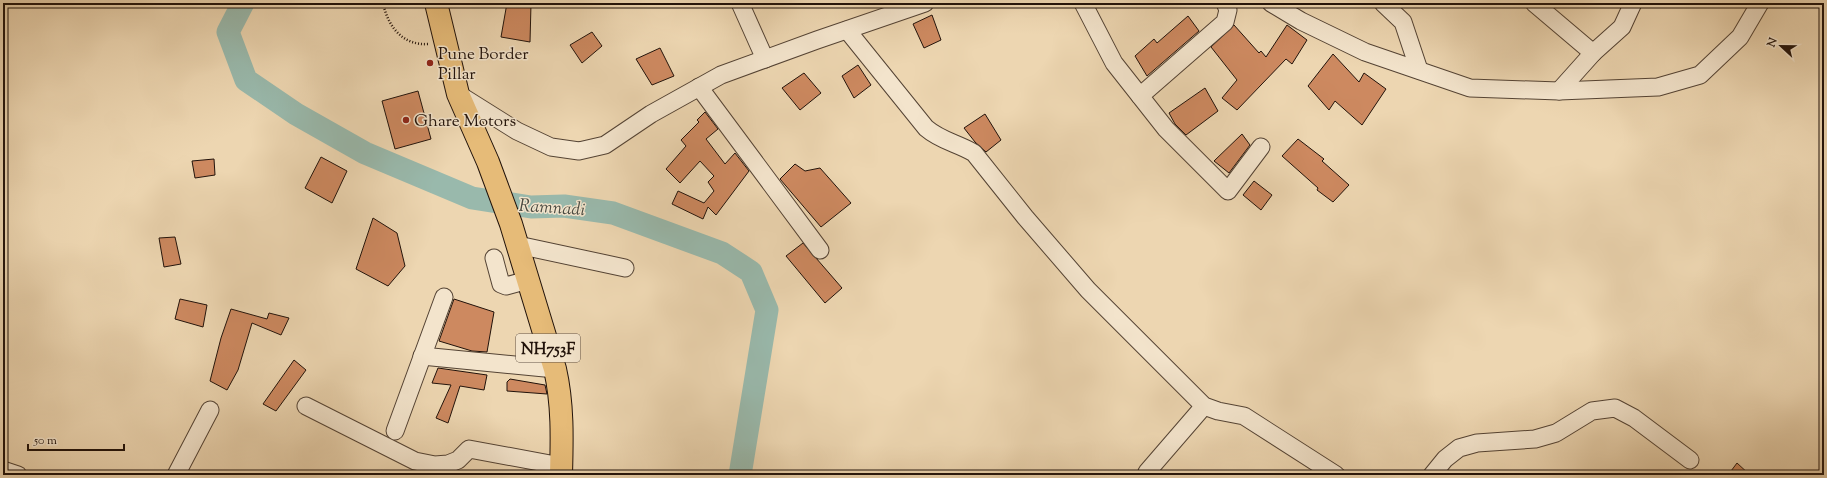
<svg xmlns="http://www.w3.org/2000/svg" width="1827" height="478" font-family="'Sorts Mill Goudy',serif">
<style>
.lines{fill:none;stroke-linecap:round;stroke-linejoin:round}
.river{stroke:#99b9ac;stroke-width:23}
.building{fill:#cd8960;stroke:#21120a}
.minor-casing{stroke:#544334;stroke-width:19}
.major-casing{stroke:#21120a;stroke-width:24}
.path{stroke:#21120a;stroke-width:2.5;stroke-dasharray:1 2;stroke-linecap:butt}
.minor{stroke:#f3e4cc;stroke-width:17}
.major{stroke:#e6bb78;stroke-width:22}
.poi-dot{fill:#8f2418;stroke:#f3e4cc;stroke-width:1.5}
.labels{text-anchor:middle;stroke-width:3;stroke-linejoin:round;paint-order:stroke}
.shield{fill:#f3e4cc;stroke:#605144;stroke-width:1}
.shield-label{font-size:16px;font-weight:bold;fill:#21120a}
.poi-label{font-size:17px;fill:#21120a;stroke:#f3e4cc;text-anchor:start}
.water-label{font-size:18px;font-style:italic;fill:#4b4c43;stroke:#f3e4cc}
</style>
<rect width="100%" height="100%" fill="#edd6b1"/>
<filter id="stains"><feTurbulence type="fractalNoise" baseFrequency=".005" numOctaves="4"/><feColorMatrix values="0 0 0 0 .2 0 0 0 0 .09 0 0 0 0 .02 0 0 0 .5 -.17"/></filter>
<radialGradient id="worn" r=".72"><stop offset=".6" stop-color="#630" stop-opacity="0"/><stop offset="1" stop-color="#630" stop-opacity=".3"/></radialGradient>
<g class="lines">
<path class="river" d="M243,3L228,32L246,80L296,114L365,153L472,198L531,207L564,206L613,213L722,253L751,272L767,310L740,475"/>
</g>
<g class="building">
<path d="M507,3L531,4L530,42L501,37Z"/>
<path d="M932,15L941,40L924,48L913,24Z"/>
<path d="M1188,16L1199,31L1147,76L1135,56L1154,39L1157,43Z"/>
<path d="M1234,25L1259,53L1261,51L1266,57L1287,25L1307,40L1292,64L1286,59L1237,110L1222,98L1237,80L1211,47Z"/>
<path d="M592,32L602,46L582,63L570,45Z"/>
<path d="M660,48L674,76L652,85L636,59Z"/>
<path d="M1333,54L1359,82L1364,73L1386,89L1362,125L1335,101L1329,110L1308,86Z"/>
<path d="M858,65L871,85L854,98L842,76Z"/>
<path d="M804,73L821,93L800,110L782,88Z"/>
<path d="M1205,88L1218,111L1186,135L1175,124L1169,113Z"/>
<path d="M418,91L431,139L395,149L382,101Z"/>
<path d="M705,112L718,129L706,139L725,164L735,153L749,171L716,215L708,207L703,219L672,204L678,191L704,203L714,191L708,182L714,176L700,161L680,183L666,169L686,146L681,140L699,122L697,120Z"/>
<path d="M985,114L1001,140L986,152L975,142L964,128Z"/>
<path d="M1242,134L1250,145L1229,173L1214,161Z"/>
<path d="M1298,139L1324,159L1322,161L1349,185L1333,202L1317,190L1318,188L1282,156Z"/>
<path d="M321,157L347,171L332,203L305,188Z"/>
<path d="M214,159L215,175L195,178L192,161Z"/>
<path d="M795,164L805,171L820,168L851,203L821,227L780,179Z"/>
<path d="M1254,181L1272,195L1261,210L1243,195Z"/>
<path d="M373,218L397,233L405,266L388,286L356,269Z"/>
<path d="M175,237L181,264L164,267L159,238Z"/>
<path d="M803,243L842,288L825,303L786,256Z"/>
<path d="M180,299L207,305L203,327L175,319Z"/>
<path d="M454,299L494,312L487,352L472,351L439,341Z"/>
<path d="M231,309L267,319L269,313L289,318L281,335L252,323L238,370L227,390L210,381L221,338Z"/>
<path d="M294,360L306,370L276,411L263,404Z"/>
<path d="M438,368L487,375L484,390L460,386L448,423L436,418L451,385L432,383Z"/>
<path d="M510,379L545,385L547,394L507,391V382Z"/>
<path d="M1737,463L1750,475H1728Z"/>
</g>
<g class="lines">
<g class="minor-casing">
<g id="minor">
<path d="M740,3L765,59"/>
<path d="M1083,3L1114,63L1166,129L1228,191L1261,147"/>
<path d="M1271,3L1301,21L1365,52L1470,88L1559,91L1658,87L1700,75L1740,37L1760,3"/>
<path d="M1383,3L1403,22L1419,70"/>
<path d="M1534,3L1593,53"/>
<path d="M847,30L926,128C941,141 957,143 974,153L1025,217L1088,290L1204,406L1218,411L1244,416L1336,475"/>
<path d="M699,87L820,250"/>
<path d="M1559,91L1593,53L1622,27L1633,3"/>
<path d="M458,94L517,131L551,147L579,151L605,145L651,114L721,75L817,40L925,3"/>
<path d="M1140,96L1225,22L1228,10L1225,3"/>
<path d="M518,245L625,268"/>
<path d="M494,258L501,284L506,286L528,280"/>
<path d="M422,356L555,369"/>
<path d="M306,406L415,461L435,465L448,464L458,460L469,449L561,466"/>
<path d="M395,431L444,297"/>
<path d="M3,470L18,475"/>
<path d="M1147,472L1204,406"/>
<path d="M176,475L210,410"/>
<path d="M1432,475L1445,459L1459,448L1477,443L1535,439L1556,433L1592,411L1615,408L1634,418L1690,460"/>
</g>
</g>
<g class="major-casing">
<path id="major" d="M436,3L458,94L488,162L511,224L555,369C563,404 562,439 561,475"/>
</g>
<path class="path" d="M383,3C388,27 403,46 429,44"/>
<use href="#minor" class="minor"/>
<use href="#major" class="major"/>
</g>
<g class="poi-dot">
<circle cx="430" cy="63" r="4"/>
<circle cx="406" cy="120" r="4"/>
</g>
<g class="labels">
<rect class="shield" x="516" y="334" width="64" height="28" rx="3"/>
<g class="shield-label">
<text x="548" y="354">NH753F</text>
</g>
<g class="poi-label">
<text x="438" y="59">Pune Border<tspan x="438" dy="20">Pillar</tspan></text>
<text x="414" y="126">Ghare Motors</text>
</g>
<g class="water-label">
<text transform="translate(552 207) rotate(4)" y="6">Ramnadi</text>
</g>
</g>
<rect width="1827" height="478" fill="none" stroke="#edd6b1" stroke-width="16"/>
<rect x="4" y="4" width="1819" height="470" fill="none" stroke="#21120a" stroke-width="2"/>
<rect x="8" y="8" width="1811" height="462" fill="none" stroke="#21120a"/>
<g transform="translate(1781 46) rotate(292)" stroke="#f3e4cc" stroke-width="3" paint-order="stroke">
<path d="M0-3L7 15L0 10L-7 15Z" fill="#21120a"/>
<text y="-6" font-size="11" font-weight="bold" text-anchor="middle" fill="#21120a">N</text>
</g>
<path d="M28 444v6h96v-6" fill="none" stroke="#21120a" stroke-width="2"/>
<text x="34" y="444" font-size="12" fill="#21120a" stroke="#f3e4cc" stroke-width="3" paint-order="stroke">50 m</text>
<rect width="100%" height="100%" filter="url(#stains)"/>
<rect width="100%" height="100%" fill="url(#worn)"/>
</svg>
